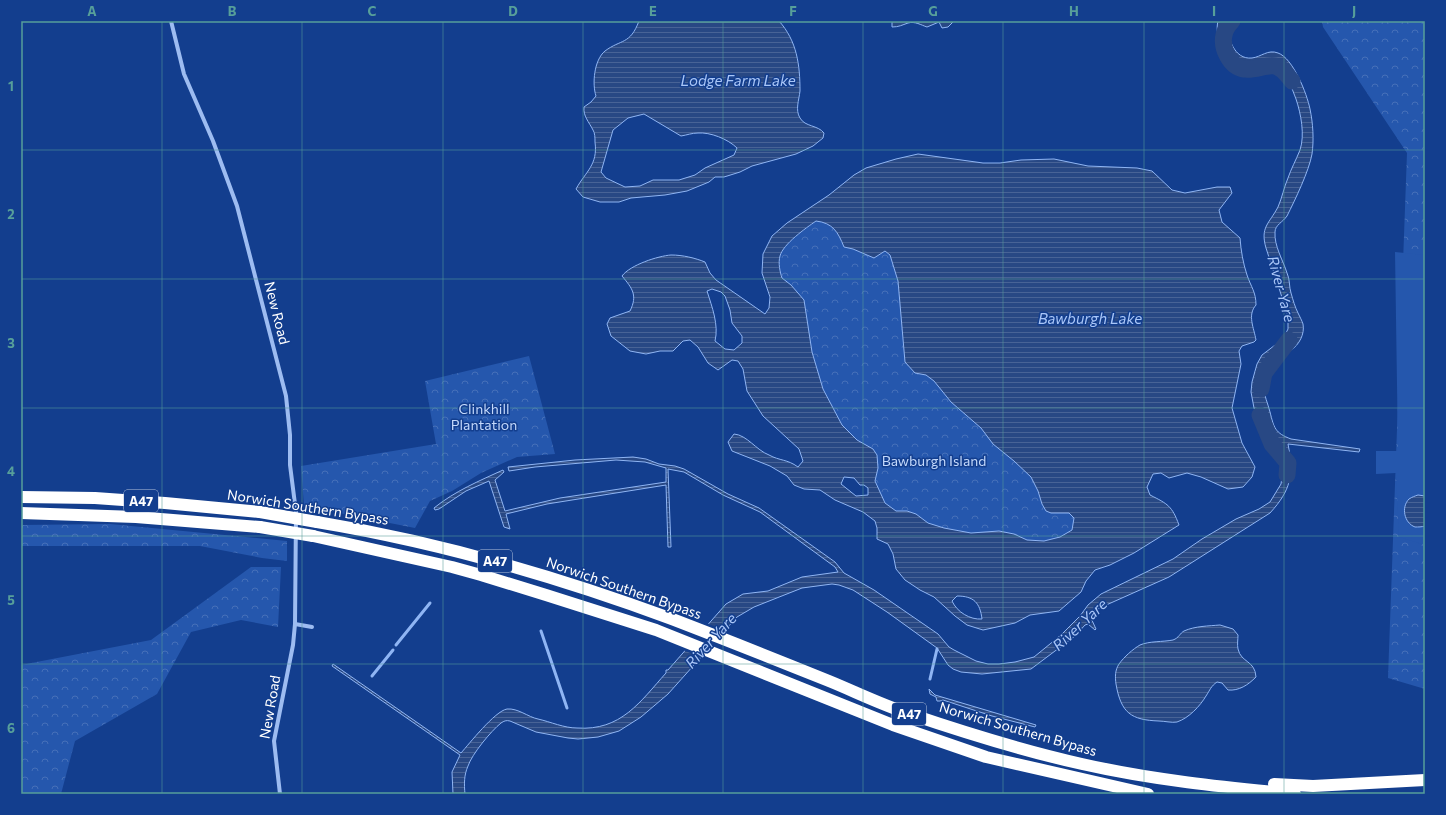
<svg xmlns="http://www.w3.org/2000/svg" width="1446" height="815" font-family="Commissioner,sans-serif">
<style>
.forest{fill:url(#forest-crowns)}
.green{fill:#2557ad}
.water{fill:url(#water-rules);stroke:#8fb5f4;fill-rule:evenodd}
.pier{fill:#133e8e}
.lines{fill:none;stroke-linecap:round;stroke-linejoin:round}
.stream{stroke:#8fb5f4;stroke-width:3}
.river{stroke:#284884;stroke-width:17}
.street{stroke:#9dbcf1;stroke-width:4}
.highway{stroke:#fff;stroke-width:12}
.highway-bridge{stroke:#fff;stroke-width:12}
.grid{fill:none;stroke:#579f9a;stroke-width:1;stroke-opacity:0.55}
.labels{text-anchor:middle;stroke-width:3;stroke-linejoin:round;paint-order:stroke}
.shield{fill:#133e8e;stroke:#b8c5dd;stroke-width:1}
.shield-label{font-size:13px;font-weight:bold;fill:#fff}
.street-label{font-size:14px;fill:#fff;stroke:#133e8e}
.park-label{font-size:14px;fill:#c4d9fc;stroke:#133e8e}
.water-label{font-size:15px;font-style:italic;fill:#a9c6f8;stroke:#133e8e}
.neatline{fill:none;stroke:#579f9a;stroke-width:1.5}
.grid-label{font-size:13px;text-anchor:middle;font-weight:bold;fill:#579f9a}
</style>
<defs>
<pattern id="forest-crowns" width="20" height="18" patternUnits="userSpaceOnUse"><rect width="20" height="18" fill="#2557ad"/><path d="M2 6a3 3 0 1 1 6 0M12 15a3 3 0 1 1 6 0" fill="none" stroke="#4670b9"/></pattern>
<pattern id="water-rules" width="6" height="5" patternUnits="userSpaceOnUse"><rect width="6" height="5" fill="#284884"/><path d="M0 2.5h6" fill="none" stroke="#486396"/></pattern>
</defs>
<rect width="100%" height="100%" fill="#133e8e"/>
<g class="forest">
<path d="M1322,21H1425V689L1388,678L1407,153L1323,27Z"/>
<path d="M816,221C833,223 838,231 844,247L853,249L874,258L885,251L890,255L898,281L905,362L915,373L926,375L934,381L951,402L981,428L993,444L1014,461L1031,477L1038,491L1042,504L1046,511L1051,513H1069L1074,518L1072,530L1060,537L1044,541L1027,540L1014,534L971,533L944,528L928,523L916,514L907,511H896L885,503L875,481L878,468L873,449L857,440L842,425L823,389L812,352L808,331L791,285L782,279C780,272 778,264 780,256C783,244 806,229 816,221Z"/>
<path d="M529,356L555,454L517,457L481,473L452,491L430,501L415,528L304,506L301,466L436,444L425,381Z"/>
<path d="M110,524L287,541V561L262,558L200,546H21V525Z"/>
<path d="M251,567H281L278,627L241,620L191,632L157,694L75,741L61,794H21V665L151,640Z"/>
</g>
<path class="green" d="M1395,252L1425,255V545L1399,537L1396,473L1376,474V451H1398Z"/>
<g class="water">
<path d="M639,21H779C797,41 800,65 800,91C799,100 795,110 800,118C805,127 818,125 824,133L823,138L813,146L796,154L752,166L740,172L724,177H715L709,182L687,191L665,195L631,198L619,202H600L583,197L576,189C586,171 598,165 595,142C595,138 595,133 593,130C589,122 583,116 584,107L591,102L596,96C592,84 594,60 605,51C621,39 630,45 639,21ZM644,114L681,136C687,135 692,133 698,133C710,132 728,139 737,148L734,155L705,168L695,175L679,180H653L640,186L625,187L606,178L601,172L613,130L628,118Z"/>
<path d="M892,21H954L948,27L942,28L939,22L927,27C921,25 915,21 908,23C902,25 899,27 892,27Z"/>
<path d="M1218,21H1230L1228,23C1227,37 1234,60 1252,58C1261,57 1268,49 1278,53C1293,58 1307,94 1310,109C1313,123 1314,140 1312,154C1309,171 1295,200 1287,216C1283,222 1275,225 1275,232C1274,246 1283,260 1287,273C1290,279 1289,287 1291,293C1293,300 1295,307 1298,313C1300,317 1302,321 1303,324C1305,334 1299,345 1291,350C1286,353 1279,355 1275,359C1268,364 1263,378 1263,386C1264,395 1268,404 1270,412C1274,428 1275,433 1291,439L1360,449L1359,452L1288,444C1294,475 1291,490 1270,513L1169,577L1095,610L1090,616L1096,629L1095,630L1088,624L1085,625L1075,636L1031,669L982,674L961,672L953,669L948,665L937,648L887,612L853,590L839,585L832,584L802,588L754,607L737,617L668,694L641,717L619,731L598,737L578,739L568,738L536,732L510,721C506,720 504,721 501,723C491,731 472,754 468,766C464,775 464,784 465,794H453L452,772L460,755L332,666L333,664L461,753C469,744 495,711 507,709C518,708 528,717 538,719C551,722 564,728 577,728C621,731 640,702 666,673V670H668L726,604L743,594L768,591L802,577L838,572L835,567L760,512L723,495L684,472L668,469L671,547H668L666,485L547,504L506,514L510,529L504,527L489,481L466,491L439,509L435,510L434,508C455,491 479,481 503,470L504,472L495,480L505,511L560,498L666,482V468L645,462L616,460L535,467L509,471L508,467L575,460L633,457L646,459L659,464L675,466L684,469L728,494L759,508L835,562L844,573L874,590L938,634L949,647L954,650L976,661L988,664H999L1015,662L1034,657L1061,635L1080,616L1088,605L1101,594L1173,559L1202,539L1236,519L1259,509L1270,502L1281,484L1284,463L1278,449L1264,430L1254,408L1251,392L1252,382L1257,364L1262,355L1283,339L1288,329V316L1266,248C1260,227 1269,224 1278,207C1282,198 1284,187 1288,178C1291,169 1296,160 1300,150C1305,135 1301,114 1296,99C1292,89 1288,75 1278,68C1267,60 1254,69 1242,68C1225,66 1214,36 1218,21Z"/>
<path d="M918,154L983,163H1000L1021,160L1054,159L1088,166L1137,168L1152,171L1172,190L1185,193L1217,187H1230L1232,193L1219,210L1222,222L1240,238C1241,251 1243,263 1247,275C1251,287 1256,292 1256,305C1247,315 1254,328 1256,340L1254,342L1242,346L1239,351L1241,364L1232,408L1242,443L1255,467L1252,477L1243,487L1228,489L1201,477L1187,473L1169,478L1161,473L1153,474L1147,487L1150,495C1168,504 1172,506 1179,525L1134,553L1110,565L1095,570L1086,581L1081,592L1059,611L1030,615L1015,623L983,630L967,625L955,616L934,597L920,590L905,580L896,569L893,554L888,544L877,539V528L875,521L863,512L835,500L820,490L804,489L794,485L787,476L770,466L732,451L728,442L734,434C747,435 756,450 769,455C780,461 787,459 798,467L803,461L799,449L763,416L747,391L743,369L738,361L732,360L718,370L708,363L698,347L690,340L683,341L673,351H660L646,354L630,351L611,336L607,324L610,318L630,311C638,295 632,288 622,276C630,265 658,256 671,255C683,255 695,258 705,262L710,273L716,280L765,314L769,308L770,297L762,273L763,254L772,236L787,223L829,195L854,175L866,168L896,159ZM816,221C833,223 838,232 844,247L853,249L874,258L885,251L890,255L898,281L905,362L915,373L926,375L934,381L951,402L981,428L993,444L1014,461L1031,477L1038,491L1042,504L1046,511L1051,513H1069L1074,518L1072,530L1060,537L1044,541L1027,540L1014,534L999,531L971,533L944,528L928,523L916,514L907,511H896L885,503L875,481L878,468L877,455L873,449L857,440L842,425L823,389L812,352L804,300L791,285L782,278C780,272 778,263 780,256C783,244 806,228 816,221ZM712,289L721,292L725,296L730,310L732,323L742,336V343L734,350L725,349L715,341C719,325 712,307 707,291ZM844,477L854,478L860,485H864L868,488V495L856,496L841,484ZM957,596C974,596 980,603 982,619C970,620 957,612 952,601Z"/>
<path d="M1418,495L1425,496V526C1422,527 1418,527 1415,527C1404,523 1401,507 1409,499C1412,497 1415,496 1418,495Z"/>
<path d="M1220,625L1233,629L1238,635C1238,639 1237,645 1238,649C1241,663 1255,660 1256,677C1248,685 1239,691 1228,690L1222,683L1217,682C1211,686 1210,690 1206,696C1200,706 1189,718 1177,722C1172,723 1164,721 1159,721C1131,720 1121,713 1116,684C1115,677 1115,670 1119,664C1124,657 1133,649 1140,645C1149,641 1163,642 1173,640C1179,638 1180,633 1184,631C1195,626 1209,626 1220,625Z"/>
<path d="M929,689L935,695L1036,725L1035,727L992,716L943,700L940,701H937L936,697L930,694Z"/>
</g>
<path class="pier" d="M706,623L727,631L703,658L683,650Z"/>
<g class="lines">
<g class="stream">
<path d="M541,631L567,708"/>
<path d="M396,645L430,603"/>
<path d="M372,676L393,650"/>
<path d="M930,679L937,649"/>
</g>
<g class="river">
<path d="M1232,21C1228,25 1225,30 1224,35C1221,48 1230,67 1244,69C1254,71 1267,64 1275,66C1283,68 1287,75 1292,81"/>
<path d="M1261,389L1264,373L1289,340"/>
<path d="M1260,415L1272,444L1288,463L1287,475"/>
</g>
<g class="street">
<path d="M171,21L184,74L213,141L237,206L286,396L290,435V465L296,512L295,624L293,645L274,741L280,794"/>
<path d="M295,624L312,627"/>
</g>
<g class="highway">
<path d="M21,497L95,498L165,503L260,512"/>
<path d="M21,513L136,517L260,527"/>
<path d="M317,522C438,542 556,576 672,619C724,639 777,660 829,681C856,692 882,705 910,714C966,733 1024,751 1082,764C1152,780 1223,787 1295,794"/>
<path d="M313,536L452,567L481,575L546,595L656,630L893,725L986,757L1148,794"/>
<path d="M1274,784L1313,786L1425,780"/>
</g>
<g class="highway-bridge">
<path d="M260,512L317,522"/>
<path d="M260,527L313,536"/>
</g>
</g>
<path class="grid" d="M162,21V794M302,21V794M443,21V794M583,21V794M723,21V794M863,21V794M1003,21V794M1144,21V794M1284,21V794M21,150H1425M21,279H1425M21,408H1425M21,536H1425M21,664H1425"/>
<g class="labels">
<g class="shield">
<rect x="124" y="490" width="34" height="22" rx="3"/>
<rect x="478" y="550" width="34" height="22" rx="3"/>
<rect x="892" y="703" width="34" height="22" rx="3"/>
</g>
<g class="shield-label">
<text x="141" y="506">A47</text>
<text x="495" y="566">A47</text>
<text x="909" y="719">A47</text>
</g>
<g class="street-label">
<text transform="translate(277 313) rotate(76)" y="5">New Road</text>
<text transform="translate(308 507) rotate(9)" y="5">Norwich Southern Bypass</text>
<text transform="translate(624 588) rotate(19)" y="5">Norwich Southern Bypass</text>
<text transform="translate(270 707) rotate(-80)" y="5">New Road</text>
<text transform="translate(1018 729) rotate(16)" y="5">Norwich Southern Bypass</text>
</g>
<g class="park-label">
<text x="484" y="414">Clinkhill<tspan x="484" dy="16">Plantation</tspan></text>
<text x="934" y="466">Bawburgh Island</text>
</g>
<g class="water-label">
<text x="738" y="86">Lodge Farm Lake</text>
<text transform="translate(1281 289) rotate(75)" y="5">River Yare</text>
<text x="1090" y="324">Bawburgh Lake</text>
<text transform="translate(1080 625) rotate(-43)" y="5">River Yare</text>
<text transform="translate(711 641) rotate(-48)" y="5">River Yare</text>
</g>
</g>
<rect width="1446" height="815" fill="none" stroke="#133e8e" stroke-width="44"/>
<rect x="22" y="22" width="1402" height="771" class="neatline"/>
<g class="grid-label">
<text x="92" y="16">A</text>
<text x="232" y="16">B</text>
<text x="372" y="16">C</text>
<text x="513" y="16">D</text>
<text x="653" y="16">E</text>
<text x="793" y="16">F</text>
<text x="933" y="16">G</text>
<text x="1074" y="16">H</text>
<text x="1214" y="16">I</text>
<text x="1354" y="16">J</text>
<text x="11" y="91">1</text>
<text x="11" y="219">2</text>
<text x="11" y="348">3</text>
<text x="11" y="476">4</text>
<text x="11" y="605">5</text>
<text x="11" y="733">6</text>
</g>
</svg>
